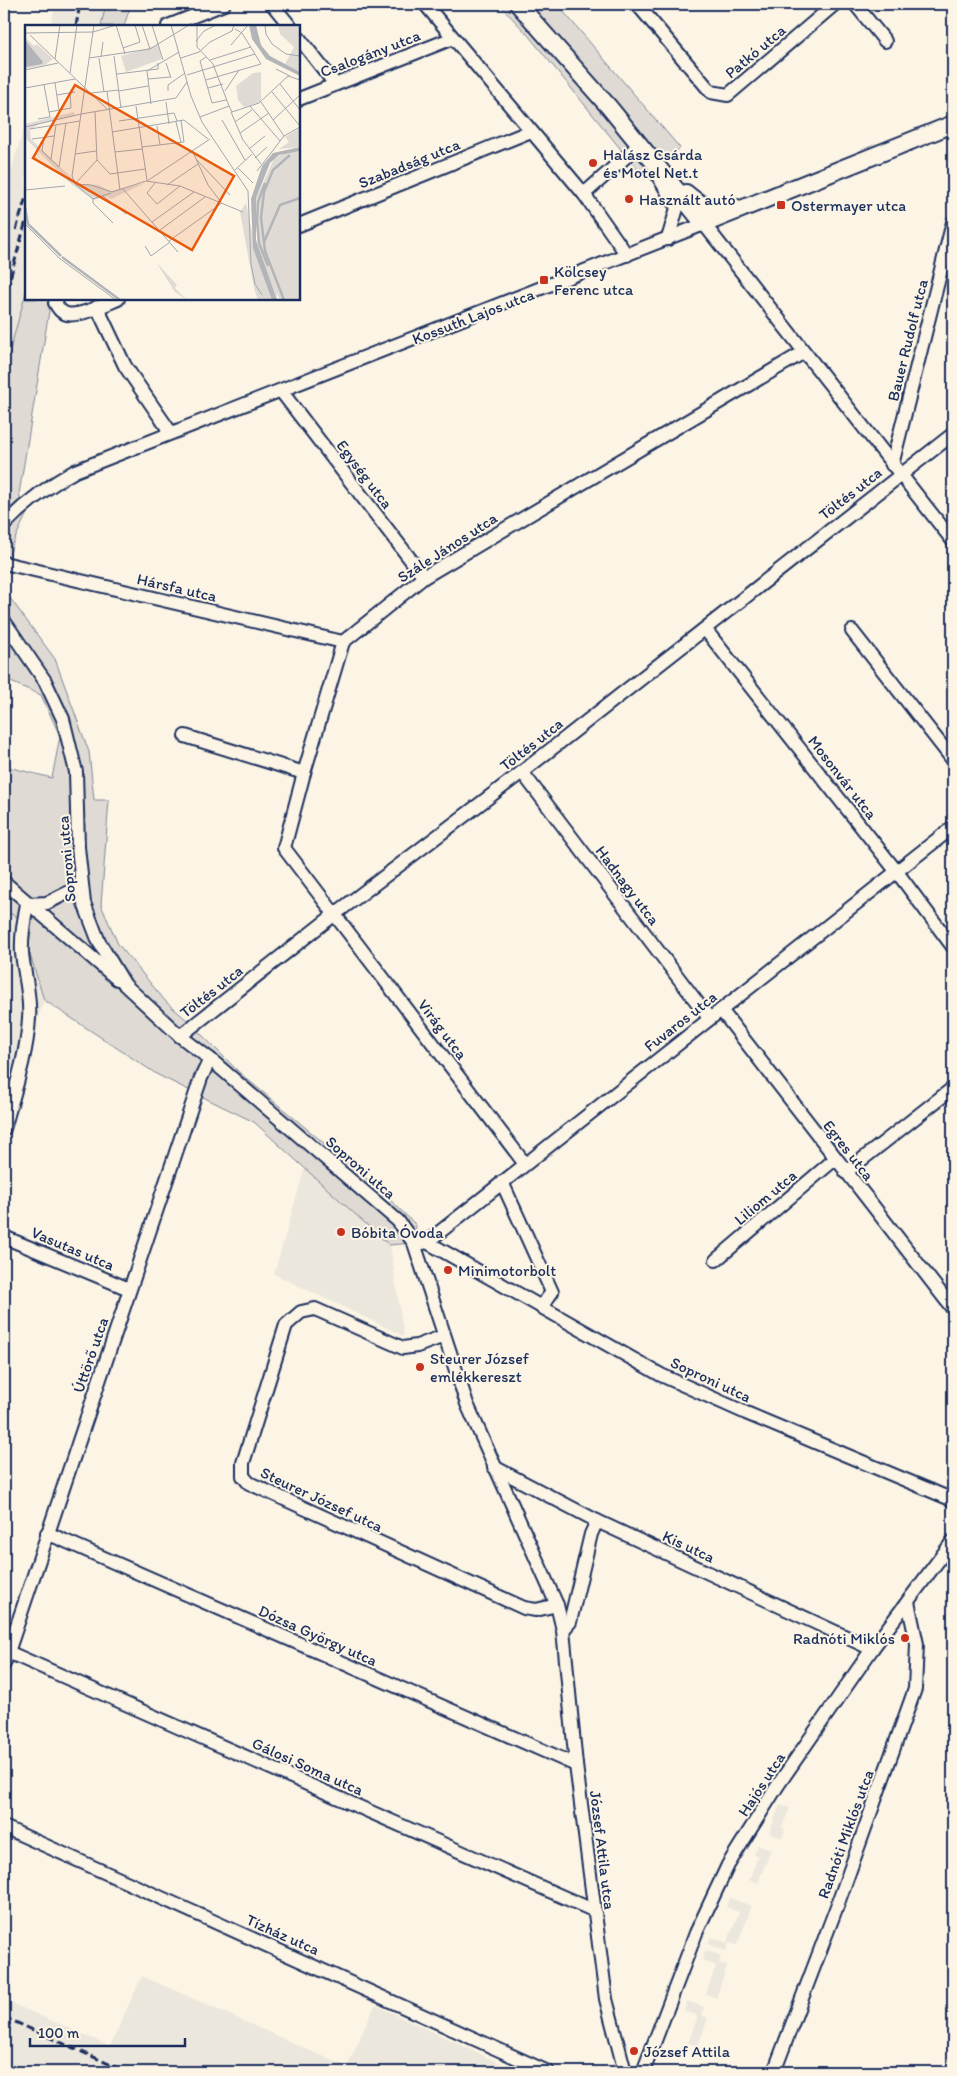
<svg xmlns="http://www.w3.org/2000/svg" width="957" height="2076" font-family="Itim,sans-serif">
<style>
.built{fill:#ece7dc}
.green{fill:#dfdbd4;stroke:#7d8599}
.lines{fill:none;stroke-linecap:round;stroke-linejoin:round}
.minor-casing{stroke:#1b2f5e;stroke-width:16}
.major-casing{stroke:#1b2f5e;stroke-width:20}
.minor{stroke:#fcf5e5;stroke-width:12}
.major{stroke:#fcf5e5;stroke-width:16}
.rail{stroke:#1b2f5e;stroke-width:3;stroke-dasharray:8 4;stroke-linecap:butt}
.poi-dot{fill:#c8321e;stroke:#fcf5e5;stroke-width:2}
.labels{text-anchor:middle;stroke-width:4;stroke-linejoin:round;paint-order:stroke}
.street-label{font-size:16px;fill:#1b2f5e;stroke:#fcf5e5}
.poi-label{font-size:16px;fill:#1b2f5e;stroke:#fcf5e5;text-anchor:start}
.inset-river{fill:none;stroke:#b2b4b8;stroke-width:2.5}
.inset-road{fill:none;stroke:#a2a6af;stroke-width:1}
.view{fill:#e8590c;fill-opacity:0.15;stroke:#e8590c;stroke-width:2.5}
.inset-edge{fill:none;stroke:#1b2f5e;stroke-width:2.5}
</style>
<rect width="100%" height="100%" fill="#fcf5e5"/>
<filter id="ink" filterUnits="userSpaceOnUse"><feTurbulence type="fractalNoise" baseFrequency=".02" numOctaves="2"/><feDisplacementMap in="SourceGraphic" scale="10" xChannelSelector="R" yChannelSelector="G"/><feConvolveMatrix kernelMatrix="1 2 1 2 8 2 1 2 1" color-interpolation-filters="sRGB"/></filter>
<g filter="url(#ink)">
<g class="built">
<path d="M56,4H106L101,26H50Z"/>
<path d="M26,121V292L4,372V194Z"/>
<path d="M4,911L32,923L28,948L44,1000L4,1123Z"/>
<path d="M306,1164L388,1231L404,1336L274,1274Z"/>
<path d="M780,1805L790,1808L782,1827L785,1829L782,1838L769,1833Z"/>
<path d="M758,1845L771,1850L758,1883L749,1880L758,1856L754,1854Z"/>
<path d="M730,1898L752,1906L737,1945L729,1943L726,1951L708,1944L711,1937L727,1943L739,1912L726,1907Z"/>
<path d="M706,1950L721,1956L719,1963L727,1966L716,1998L706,1994L716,1966L702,1960Z"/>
<path d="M142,1976L347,2067L375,2005L519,2072H4V2000L110,2046Z"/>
<path d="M687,2001L704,2007L701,2015L708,2018L698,2046L688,2043L697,2018L696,2015L684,2011Z"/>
</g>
<g class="green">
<path d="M106,4H131L124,26H101Z"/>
<path d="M499,4H557L680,148L645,179L528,35Z"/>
<path d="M26,292V299H51L19,494L27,513L13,543L4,575V372Z"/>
<path d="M4,590L55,659L89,752L94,800H109L101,905L118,944L166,1002L187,1020L241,1074L378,1188L416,1225L414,1243L389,1245L254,1122L158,1075L44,1000L28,948L32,923L4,911V766L52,778L60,736L41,695L4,679Z"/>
</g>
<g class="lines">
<g class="minor-casing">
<g id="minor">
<path d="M272,4L290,26"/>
<path d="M425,4L584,194L627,255"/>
<path d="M637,4L711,92L728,95L835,4"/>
<path d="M855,4L885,41"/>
<path d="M168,26L224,4"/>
<path d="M299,38L335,84"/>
<path d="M299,99L453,38"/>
<path d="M658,176L677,208L668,239"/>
<path d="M584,194L639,145L644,152"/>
<path d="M299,225L531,131"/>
<path d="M57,299L55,303C58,308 61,313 67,314C80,317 106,304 118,299"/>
<path d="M97,307L125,366L171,433"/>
<path d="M281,391L424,577"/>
<path d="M892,465L953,222"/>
<path d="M4,525C25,503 48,486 75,471L704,224L953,541"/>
<path d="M4,563L343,642"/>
<path d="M4,621L45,681L63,719L76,772L78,847L84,903L99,942L125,985L180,1036L210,1059L398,1221L414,1243L467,1404L557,1605L563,1630L576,1765L606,1999L625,2072"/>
<path d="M705,629L897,872L953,947"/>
<path d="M852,631L953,760"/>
<path d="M185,736L304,773"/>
<path d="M522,772L709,1018"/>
<path d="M4,882L117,979"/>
<path d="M27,904L47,903L81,886"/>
<path d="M721,1010L953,1309"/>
<path d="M180,1036L335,914L522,772L953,434"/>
<path d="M4,1129C14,1092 27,1056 29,1018C31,996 24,974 22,953C21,936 24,920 27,904"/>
<path d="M525,1164L284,848L304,773L343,642L424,577L804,352"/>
<path d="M846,1172L953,1088"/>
<path d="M502,1182L552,1292L541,1307"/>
<path d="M4,1237L129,1289"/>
<path d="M427,1242L953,827"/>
<path d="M422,1243L427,1242L661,1375L746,1413L953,1500"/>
<path d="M716,1260L835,1159"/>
<path d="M444,1336L417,1346L403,1348L315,1309L301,1312L286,1325L243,1463V1476L249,1483L524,1608L536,1610L557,1605"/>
<path d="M494,1467L597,1521L872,1649"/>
<path d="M47,1533L576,1765"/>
<path d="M563,1630L570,1622L591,1534L597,1521"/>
<path d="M8,1652L595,1911"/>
<path d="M4,1664L201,1078L210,1059"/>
<path d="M4,1827L548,2072"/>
<path d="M643,2072L696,1933L728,1865L778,1785L872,1649L953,1541"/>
<path d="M774,2072L837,1906L915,1689L917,1644L908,1602"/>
</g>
</g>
<g class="major-casing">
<g id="major">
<path d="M518,4L609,107L704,224L953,124"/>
<path d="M686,193C706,210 711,208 737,208"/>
</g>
</g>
<use href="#minor" class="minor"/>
<use href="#major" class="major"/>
<g class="rail">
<path d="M76,26L80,4"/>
<path d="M16,230L26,197"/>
<path d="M4,300L26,221"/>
<path d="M4,2017L127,2072"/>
</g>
</g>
</g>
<g class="poi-dot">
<circle cx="593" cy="163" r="5"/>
<circle cx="629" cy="199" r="5"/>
<rect x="776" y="200" width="10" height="10" rx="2.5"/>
<rect x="539" y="275" width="10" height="10" rx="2.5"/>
<circle cx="341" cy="1232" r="5"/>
<circle cx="448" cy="1270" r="5"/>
<circle cx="420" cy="1367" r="5"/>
<circle cx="905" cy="1638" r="5"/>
<circle cx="634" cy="2051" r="5"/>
</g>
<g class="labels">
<g class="street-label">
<text transform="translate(755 51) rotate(-40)" y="6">Patkó utca</text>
<text transform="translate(370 53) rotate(-21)" y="6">Csalogány utca</text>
<text transform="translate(409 163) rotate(-22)" y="6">Szabadság utca</text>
<text transform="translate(473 316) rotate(-21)" y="6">Kossuth Lajos utca</text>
<text transform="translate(907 340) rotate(-76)" y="6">Bauer Rudolf utca</text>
<text transform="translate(365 474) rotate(53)" y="6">Egység utca</text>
<text transform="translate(850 493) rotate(-38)" y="6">Töltés utca</text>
<text transform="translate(447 547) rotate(-33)" y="6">Szále János utca</text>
<text transform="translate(177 587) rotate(13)" y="6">Hársfa utca</text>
<text transform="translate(531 744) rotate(-38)" y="6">Töltés utca</text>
<text transform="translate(843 777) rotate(52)" y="6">Mosonvár utca</text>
<text transform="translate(66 859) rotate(-95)" y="6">Soproni utca</text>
<text transform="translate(628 885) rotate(53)" y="6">Hadnagy utca</text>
<text transform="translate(211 991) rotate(-38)" y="6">Töltés utca</text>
<text transform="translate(680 1021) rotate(-38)" y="6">Fuvaros utca</text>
<text transform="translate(443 1029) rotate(53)" y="6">Virág utca</text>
<text transform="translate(849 1150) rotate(52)" y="6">Egres utca</text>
<text transform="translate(361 1167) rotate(41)" y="6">Soproni utca</text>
<text transform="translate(765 1197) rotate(-40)" y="6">Liliom utca</text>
<text transform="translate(73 1248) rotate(23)" y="6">Vasutas utca</text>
<text transform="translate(90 1355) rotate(-71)" y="6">Úttörő utca</text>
<text transform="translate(711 1379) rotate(25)" y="6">Soproni utca</text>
<text transform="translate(322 1499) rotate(25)" y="6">Steurer József utca</text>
<text transform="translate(689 1546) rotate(25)" y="6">Kis utca</text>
<text transform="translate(318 1635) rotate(24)" y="6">Dózsa György utca</text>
<text transform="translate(308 1766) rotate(24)" y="6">Gálosi Soma utca</text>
<text transform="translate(761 1784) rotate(-57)" y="6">Hajós utca</text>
<text transform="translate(845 1834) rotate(-70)" y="6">Radnóti Miklós utca</text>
<text transform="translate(603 1850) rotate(83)" y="6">József Attila utca</text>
<text transform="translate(283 1934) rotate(24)" y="6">Tízház utca</text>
</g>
<g class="poi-label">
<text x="603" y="160">Halász Csárda<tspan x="603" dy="18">és Motel Net.t</tspan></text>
<text x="639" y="205">Használt autó</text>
<text x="791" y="211">Ostermayer utca</text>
<text x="554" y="277">Kölcsey<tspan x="554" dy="18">Ferenc utca</tspan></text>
<text x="351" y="1238">Bóbita Óvoda</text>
<text x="458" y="1276">Minimotorbolt</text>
<text x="430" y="1364">Steurer József<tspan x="430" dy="18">emlékkereszt</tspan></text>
<text x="895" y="1644" text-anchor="end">Radnóti Miklós</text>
<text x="644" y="2057">József Attila</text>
</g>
</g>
<g transform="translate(25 25)">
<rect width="275" height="275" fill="#fcf5e5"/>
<path d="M253,0H275V47L260,39L269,22L255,9ZM0,12L9,21L12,19L28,34L20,40L0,44ZM133,20L137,34L101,47L96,31ZM236,47V77L219,82L213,75L211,61L228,48ZM49,87L50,91L14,99L5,105L6,114L53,159L74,160L85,166L120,158L86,174L80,171L69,175L46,159L0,113V99ZM275,103V122L254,124L264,117L260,112ZM275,126V275H255L252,268V275L233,224L231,173L249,134L259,128ZM221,178L226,202L247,275H233L229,263L215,187ZM131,237L152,260L150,263L162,275L150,267Z" fill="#dfdbd4"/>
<path d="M224,0H231L236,20L245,31L275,47V51L241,34L227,14ZM0,15L18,37L17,39L0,42ZM275,122V126L254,130L245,138L231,173V215L252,275H247L228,223L226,174L237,141L248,128Z" fill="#b2b4b8"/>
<path class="inset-river" d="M240,158L233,177L232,196L234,218L243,241M0,182L3,199L36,231M239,217L255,180L275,173M37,232L95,275M259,275L240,226L236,193L239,167L248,145L265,130"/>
<path class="inset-road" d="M91,0L100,29M117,0L125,24M127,0L138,35M146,0L166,71L177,97L223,166L226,239L230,259L237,270M172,0V22L188,39L204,81M240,0L241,9L247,19L261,29L275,31M0,8L68,7L91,0M5,10L83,85M171,16L179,6L191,0M206,20L223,0M98,23L115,17L110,0M89,31L96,83M76,32L78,17M181,32L175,36L187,78L201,75M64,33L125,24L164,0M74,33L79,67M156,33L174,27L185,17L207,6L209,0M30,34L35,0M185,35L226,22M141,38L146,53M251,44L265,51M0,45L33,38M122,46L154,27M122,46L126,79M45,48L52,0M92,49L133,44V38M162,50L230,29M123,54L145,52M181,55L236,39L217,8L210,4M30,58L34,85M255,59L275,85M0,63L50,54M183,63L198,59M82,66L95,165M94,66L123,61M143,66V60L160,48M200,66L214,45M247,67L275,101M66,68L94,65M32,70L50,67M151,73L162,57M141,77L144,99M236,77L259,111M111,81L122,155M225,81L255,116M24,87L46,83L45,68M70,87L72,135L85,149L120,144M206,87L218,115L236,139M175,92L204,81L207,87L234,78L263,51L275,55M13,94L25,92L19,60M197,95L220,135M248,95L275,70M94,96L149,88L152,96M151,97L156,117M210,97L227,85M132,101L135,120M0,102L56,89L69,0M5,104L55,96M87,107L159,95L183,114M215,108L244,88M19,112L17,126L34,142L41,98M7,114L29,111M117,122L159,117L156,95M224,124L240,111M167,125L183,160L196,177M90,127L117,124M50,129L71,126M230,133L242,122M26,134L31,100M171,134L205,170M212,142L228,158M210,145L227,129M232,146L259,111L275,102M122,156L185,114M130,158L122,168L132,179L155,161M50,159L66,160L87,167L121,156L155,161L218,187M50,159L72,135M142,160L173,139M98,164L153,227M0,165L40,161M78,171L101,189M68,174L51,160L47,151L56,89L151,73M68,174V178L88,198M68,174L86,168M127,197L169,167M0,199L34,233L91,275M135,205L180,172M144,216L197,178M120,221L126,231L145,217"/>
<path class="view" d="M50,60L209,151L167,225L8,133Z"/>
<rect width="275" height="275" class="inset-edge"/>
</g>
<rect width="957" height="2076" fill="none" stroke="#fcf5e5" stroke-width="20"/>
<rect x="10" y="10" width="937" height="2056" fill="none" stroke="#1b2f5e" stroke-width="2" filter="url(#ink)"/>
<path d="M30 2038v8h155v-8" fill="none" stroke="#1b2f5e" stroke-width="2.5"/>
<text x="38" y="2038" font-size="15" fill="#1b2f5e" stroke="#fcf5e5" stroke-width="4" paint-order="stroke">100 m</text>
</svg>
